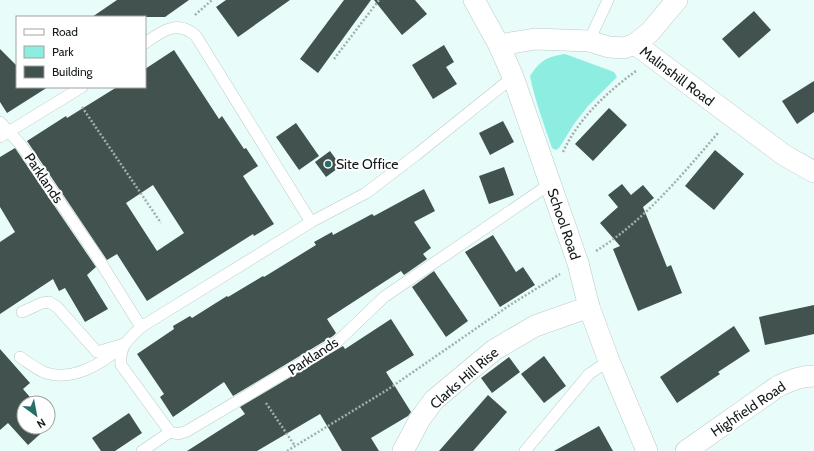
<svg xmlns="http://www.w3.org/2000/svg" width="814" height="451" font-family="Cabin,sans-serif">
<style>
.green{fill:#8cede0}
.building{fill:#41524f;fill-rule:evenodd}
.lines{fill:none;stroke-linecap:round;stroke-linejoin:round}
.service-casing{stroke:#b8cbc8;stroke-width:12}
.minor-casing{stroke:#b8cbc8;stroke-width:22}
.path{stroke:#a0b0ad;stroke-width:2.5;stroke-dasharray:2 2;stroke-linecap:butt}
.service{stroke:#fff;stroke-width:11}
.minor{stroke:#fff;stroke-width:21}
.poi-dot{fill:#266e66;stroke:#fff;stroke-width:1.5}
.labels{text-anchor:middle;stroke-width:4;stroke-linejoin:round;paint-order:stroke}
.street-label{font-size:14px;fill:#131a19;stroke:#fff}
.poi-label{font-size:14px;fill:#131a19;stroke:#fff;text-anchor:start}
</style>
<rect width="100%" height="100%" fill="#e8fcf9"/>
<path class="green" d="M565,54L614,72L617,77L588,106L574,124L559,148L556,150L552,148C544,124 535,101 530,76C541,60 546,57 565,54Z"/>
<g class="building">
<path d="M117,0H189L165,17H92Z"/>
<path d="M226,0H290L238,37L216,7Z"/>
<path d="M344,0H371L318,73L300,59Z"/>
<path d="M374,0H415L427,14L402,35Z"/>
<path d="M754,11L771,30L739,58L722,39Z"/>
<path d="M444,45L454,62L446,67L457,84L433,99L412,65Z"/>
<path d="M0,49L17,66V87H48L7,113L0,102Z"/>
<path d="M174,50L219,119L222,116L244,149L246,148L258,166L243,176L274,224L254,236L253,234L147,301L117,254L107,260L27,141L66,116L67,118L117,87H145V69ZM153,185L184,233L157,251L126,203Z"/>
<path d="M814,81V112L797,124L782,101Z"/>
<path d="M609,108L627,125L593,161L575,144Z"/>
<path d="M503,121L514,142L490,155L479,133Z"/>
<path d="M296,123L319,156L299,170L276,137Z"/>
<path d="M15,148L96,267L87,275L108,309L85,322L65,288L59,291L53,279L0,314V242L15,232L0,207V157Z"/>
<path d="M715,150L744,174L714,210L685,186Z"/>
<path d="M330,151L341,166L326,177L315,162Z"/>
<path d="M504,167L514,195L489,204L479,176Z"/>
<path d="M622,184L631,195L643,185L654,198L643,207L667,267L671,265L682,293L638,311L613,249L620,246L600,223L618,207L608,195Z"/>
<path d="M424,189L435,211L414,222L431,248L423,254L427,259L404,275L401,271L327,319L336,333L333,336L233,396L224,382L173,417L160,397L164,394L137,354L174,329L173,326L190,316L192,318L227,296L228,297L263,276L264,277L316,245L314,242L332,232L333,235L372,214L374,216Z"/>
<path d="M493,235L516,272L523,267L535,285L500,307L465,252Z"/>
<path d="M434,271L468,321L446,337L412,287Z"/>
<path d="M814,305V334L765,345L759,317Z"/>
<path d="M391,319L414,355L386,372L411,412L408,416L371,438L379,451H342L320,414L257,451H187L245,414L240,407L343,346L345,349Z"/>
<path d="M734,326L750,351L718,372L720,374L677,403L660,377Z"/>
<path d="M0,349L30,383L23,389L35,403H24V427H48L28,445L8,423L0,430Z"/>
<path d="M544,356L566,386L544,403L521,374Z"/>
<path d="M509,357L520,372L492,393L481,378Z"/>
<path d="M488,395L507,412L473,451H439Z"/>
<path d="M129,413L142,433L115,451H101L92,438Z"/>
<path d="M599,426L613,451H554Z"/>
</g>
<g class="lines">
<g class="service-casing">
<g id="service">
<path d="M589,41L608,0"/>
<path d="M145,43C162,31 178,19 196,36L311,222"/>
<path d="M513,77L416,155L366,193L311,222L141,327C128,340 119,346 121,365L170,432L178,434L187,431L337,342L384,297L550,184"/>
<path d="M0,122L21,145L96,255L141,327"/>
<path d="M0,137L82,87"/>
<path d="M22,312L42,303L49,302L57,307L97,352L124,344"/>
<path d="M20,357C28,362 37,370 46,373C72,381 101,365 119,348"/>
<path d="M142,451L170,432"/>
<path d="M525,451L589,374L609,361"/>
</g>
</g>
<g class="minor-casing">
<g id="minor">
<path d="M474,0L499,45L513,77L578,263L589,307L609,361L647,451"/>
<path d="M635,44L784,155L814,172"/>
<path d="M499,45L535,39L589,41L609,47L624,48L635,44L650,32L677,0"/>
<path d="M403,451L420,419L434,400L494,350L535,326L589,307"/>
<path d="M686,451L777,387C789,381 800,376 814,376"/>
</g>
</g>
<g class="path">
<path d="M195,15L212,0"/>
<path d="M334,59L379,0"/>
<path d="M82,107L161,223"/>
<path d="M563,152C578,119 607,92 636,71"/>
<path d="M596,251C645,220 681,176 718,133"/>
<path d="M266,403L295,446"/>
<path d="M287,451L387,390L510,305L560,274"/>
</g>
<use href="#service" class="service"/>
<use href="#minor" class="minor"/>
</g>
<circle class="poi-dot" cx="328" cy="164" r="4"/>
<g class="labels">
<g class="street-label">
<text transform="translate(677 76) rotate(37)" y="5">Malinshill Road</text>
<text transform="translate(44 178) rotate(56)" y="5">Parklands</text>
<text transform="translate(564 224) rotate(71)" y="5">School Road</text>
<text transform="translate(313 356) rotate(-33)" y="5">Parklands</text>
<text transform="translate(464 378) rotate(-41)" y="5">Clarks Hill Rise</text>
<text transform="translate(748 409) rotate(-34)" y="5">Highfield Road</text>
</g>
<g class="poi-label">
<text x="336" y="169">Site Office</text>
</g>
</g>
<rect x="16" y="16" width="130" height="72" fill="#ffffff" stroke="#a1a3a3"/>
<rect x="24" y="29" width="20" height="6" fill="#ffffff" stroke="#a1a3a3"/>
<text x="52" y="36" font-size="12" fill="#131a19">Road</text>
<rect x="24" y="46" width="20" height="12" fill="#8cede0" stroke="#a1a3a3"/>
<text x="52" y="56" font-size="12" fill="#131a19">Park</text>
<rect x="24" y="66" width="20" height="12" fill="#41524f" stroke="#a1a3a3"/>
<text x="52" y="76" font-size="12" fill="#131a19">Building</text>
<g transform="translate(36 415) rotate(148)"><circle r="19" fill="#ffffff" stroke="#a1a3a3"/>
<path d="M0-3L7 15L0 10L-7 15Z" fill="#266e66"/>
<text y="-6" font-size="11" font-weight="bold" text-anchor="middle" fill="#131a19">N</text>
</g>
</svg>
